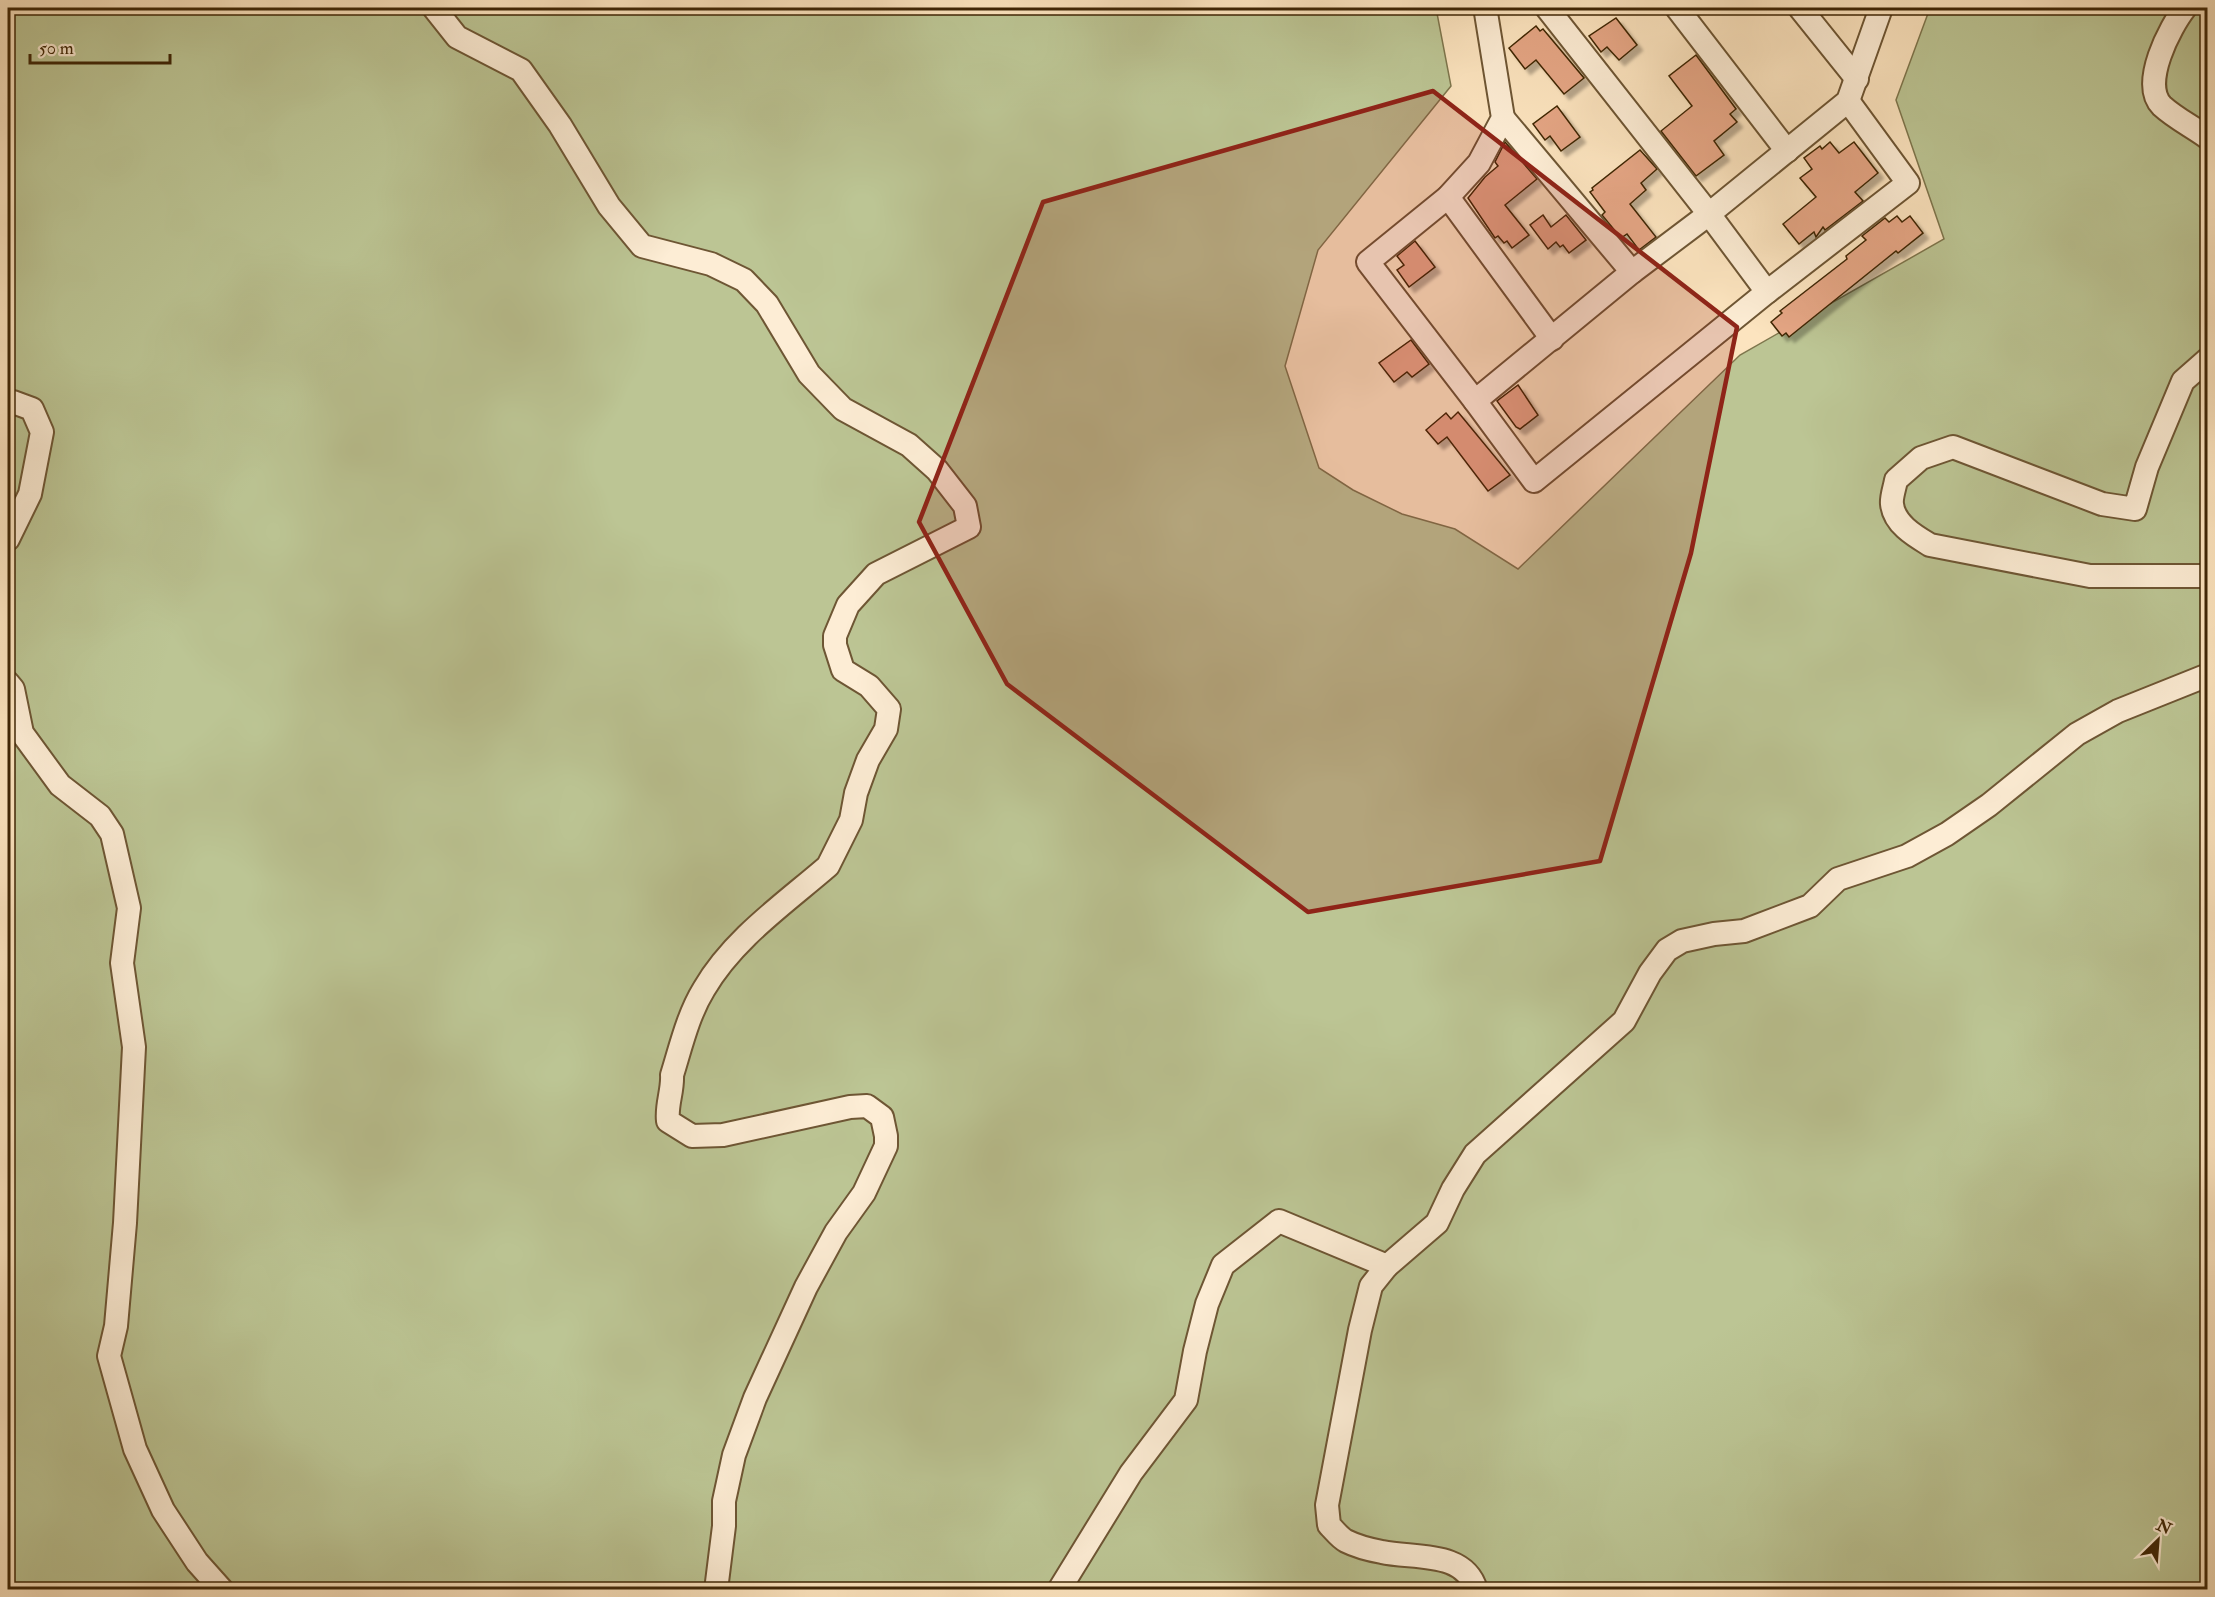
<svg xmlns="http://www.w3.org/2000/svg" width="2215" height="1597" font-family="'IM FELL Double Pica',serif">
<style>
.green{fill:#bcc594;stroke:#7e764d;stroke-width:1.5}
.building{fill:#e5a685;stroke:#3f2606;stroke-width:1.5;filter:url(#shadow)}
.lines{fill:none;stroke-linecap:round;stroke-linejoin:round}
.street-casing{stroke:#6e5634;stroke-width:26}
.street{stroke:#fdedd5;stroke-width:22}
.marked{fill:#8f2418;fill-opacity:0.2;stroke:#8f2418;stroke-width:4.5;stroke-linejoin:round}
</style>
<defs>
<filter id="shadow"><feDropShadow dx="5.5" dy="5.5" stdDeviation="1.5" flood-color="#0004"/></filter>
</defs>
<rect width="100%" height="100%" fill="#fce4bf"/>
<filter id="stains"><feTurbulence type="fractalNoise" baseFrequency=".00333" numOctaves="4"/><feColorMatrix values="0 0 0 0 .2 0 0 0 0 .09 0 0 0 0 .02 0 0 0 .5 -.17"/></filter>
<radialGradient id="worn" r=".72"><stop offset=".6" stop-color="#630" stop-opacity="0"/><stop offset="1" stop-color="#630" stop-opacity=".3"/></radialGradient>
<path class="green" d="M8,8H1436L1451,86L1318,250L1285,366L1319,468L1353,490L1402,514L1455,529L1518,569L1740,355L1944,239L1896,100L1930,8H2207V1589L8,1590Z"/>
<g class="building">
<path d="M1616,18L1637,45L1619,60L1607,47L1601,52L1589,36Z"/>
<path d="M1536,26L1540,31L1543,29L1584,78L1564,94L1536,60L1525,69L1509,48Z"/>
<path d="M1696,55L1736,109L1730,114L1737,122L1714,141L1724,155L1696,176L1661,131L1692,106L1669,76Z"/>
<path d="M1557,106L1580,137L1561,151L1550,136L1545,140L1533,124Z"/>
<path d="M1505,142L1537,179L1505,205L1529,235L1512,248L1507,241L1504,243L1498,236L1495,238L1468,198L1485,177L1498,166L1495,162Z"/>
<path d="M1830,142L1839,153L1854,142L1878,173L1855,192L1863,201L1825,230L1823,227L1816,237L1814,232L1799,244L1783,224L1816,197L1800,178L1812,169L1804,158L1820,146L1822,149Z"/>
<path d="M1640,150L1657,169L1641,183L1646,190L1630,204L1656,237L1639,250L1627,234L1621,238L1602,215L1605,212L1590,192L1593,190L1592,188Z"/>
<path d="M1543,215L1551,227L1566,215L1586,240L1569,253L1563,245L1560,247L1556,242L1548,249L1530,225Z"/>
<path d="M1897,216L1902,222L1910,216L1923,233L1898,253L1896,251L1789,337L1786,333L1782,336L1771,322L1782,313L1780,311L1847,259L1846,256L1866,240L1862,236L1885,218L1889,222Z"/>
<path d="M1415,241L1435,267L1409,287L1397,270L1404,265L1397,256Z"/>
<path d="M1411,340L1429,364L1412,377L1407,372L1394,382L1379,363Z"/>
<path d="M1518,385L1538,415L1520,429L1516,427L1497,401Z"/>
<path d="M1458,412L1510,475L1488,491L1447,437L1438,444L1426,430L1446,413L1451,419Z"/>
</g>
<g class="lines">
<g class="street-casing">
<g id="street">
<path d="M434,8L457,37L521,70L560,125L609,206L642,246L711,264L744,280L767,304L809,374L843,409L909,445L937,470L965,506L969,527L876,574L848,605L835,636V645L843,670L869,686L889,709L886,729L868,760L856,793L851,820L828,866C784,904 733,939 704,989C688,1015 681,1046 672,1075C673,1091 666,1105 668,1121L692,1136L723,1135L850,1107L867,1106L882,1117L886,1136V1146L864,1193L836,1232L806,1287L755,1398L734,1455L724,1501V1526L716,1590"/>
<path d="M1487,8L1486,13L1503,118L1479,163L1448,197L1368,262L1475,401L1534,481L1767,292L1908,183L1848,101"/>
<path d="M1547,8L1709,214L1767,292"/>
<path d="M1677,8L1787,151"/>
<path d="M1800,8L1857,79"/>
<path d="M2185,8C2170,27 2140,84 2162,106C2175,118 2193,127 2208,138"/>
<path d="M1503,118L1632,272"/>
<path d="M1448,197L1552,339"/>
<path d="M2208,359L2183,381L2147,467L2135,509L2102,504L1953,447L1921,458L1896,480C1895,487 1891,497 1892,504C1894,524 1915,536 1930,545L2090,576H2208"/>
<path d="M1475,401L1632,272L1709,214L1848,101L1881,8"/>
<path d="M8,403L13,402L32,409L42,432L30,494L8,539"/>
<path d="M8,683L13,689L22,733L60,785L100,816L112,834L129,908L122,963L134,1047L125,1223L116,1326L109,1356L135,1449L163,1510L197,1562L222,1590"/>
<path d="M1059,1590L1131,1473L1186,1400L1195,1351L1207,1304L1223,1265L1279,1221L1387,1266"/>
<path d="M1476,1590C1465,1550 1413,1559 1382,1552C1371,1550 1356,1546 1346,1541C1340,1538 1334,1530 1329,1525L1327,1505L1360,1330L1371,1286L1387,1266L1437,1223L1453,1189L1475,1154L1624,1021L1650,973L1667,950L1682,941L1714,934L1744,931L1810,906L1838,879L1907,856L1947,834L1989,805L2077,734L2118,711L2208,675"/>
</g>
</g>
<use href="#street" class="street"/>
</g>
<path class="marked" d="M1433,91L1737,327L1691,553L1600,861L1308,912L1007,684L919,522L1043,202Z"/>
<rect width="2215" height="1597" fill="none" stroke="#fce4bf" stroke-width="30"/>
<rect x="9" y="9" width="2197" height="1579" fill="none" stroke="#3f2606" stroke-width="3"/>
<rect x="15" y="15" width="2185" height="1567" fill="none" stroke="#3f2606" stroke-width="1.5"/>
<g transform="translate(2158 1540) rotate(25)" stroke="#fdedd5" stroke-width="4.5" paint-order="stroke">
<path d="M0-4.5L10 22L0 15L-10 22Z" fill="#3f2606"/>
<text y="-9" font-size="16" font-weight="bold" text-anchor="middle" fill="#3f2606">N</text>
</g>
<path d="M30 54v9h140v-9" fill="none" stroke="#3f2606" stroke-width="3"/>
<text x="39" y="54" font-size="18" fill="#3f2606" stroke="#fdedd5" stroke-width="4.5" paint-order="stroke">50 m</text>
<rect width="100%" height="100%" filter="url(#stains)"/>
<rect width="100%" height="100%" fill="url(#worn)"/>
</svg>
